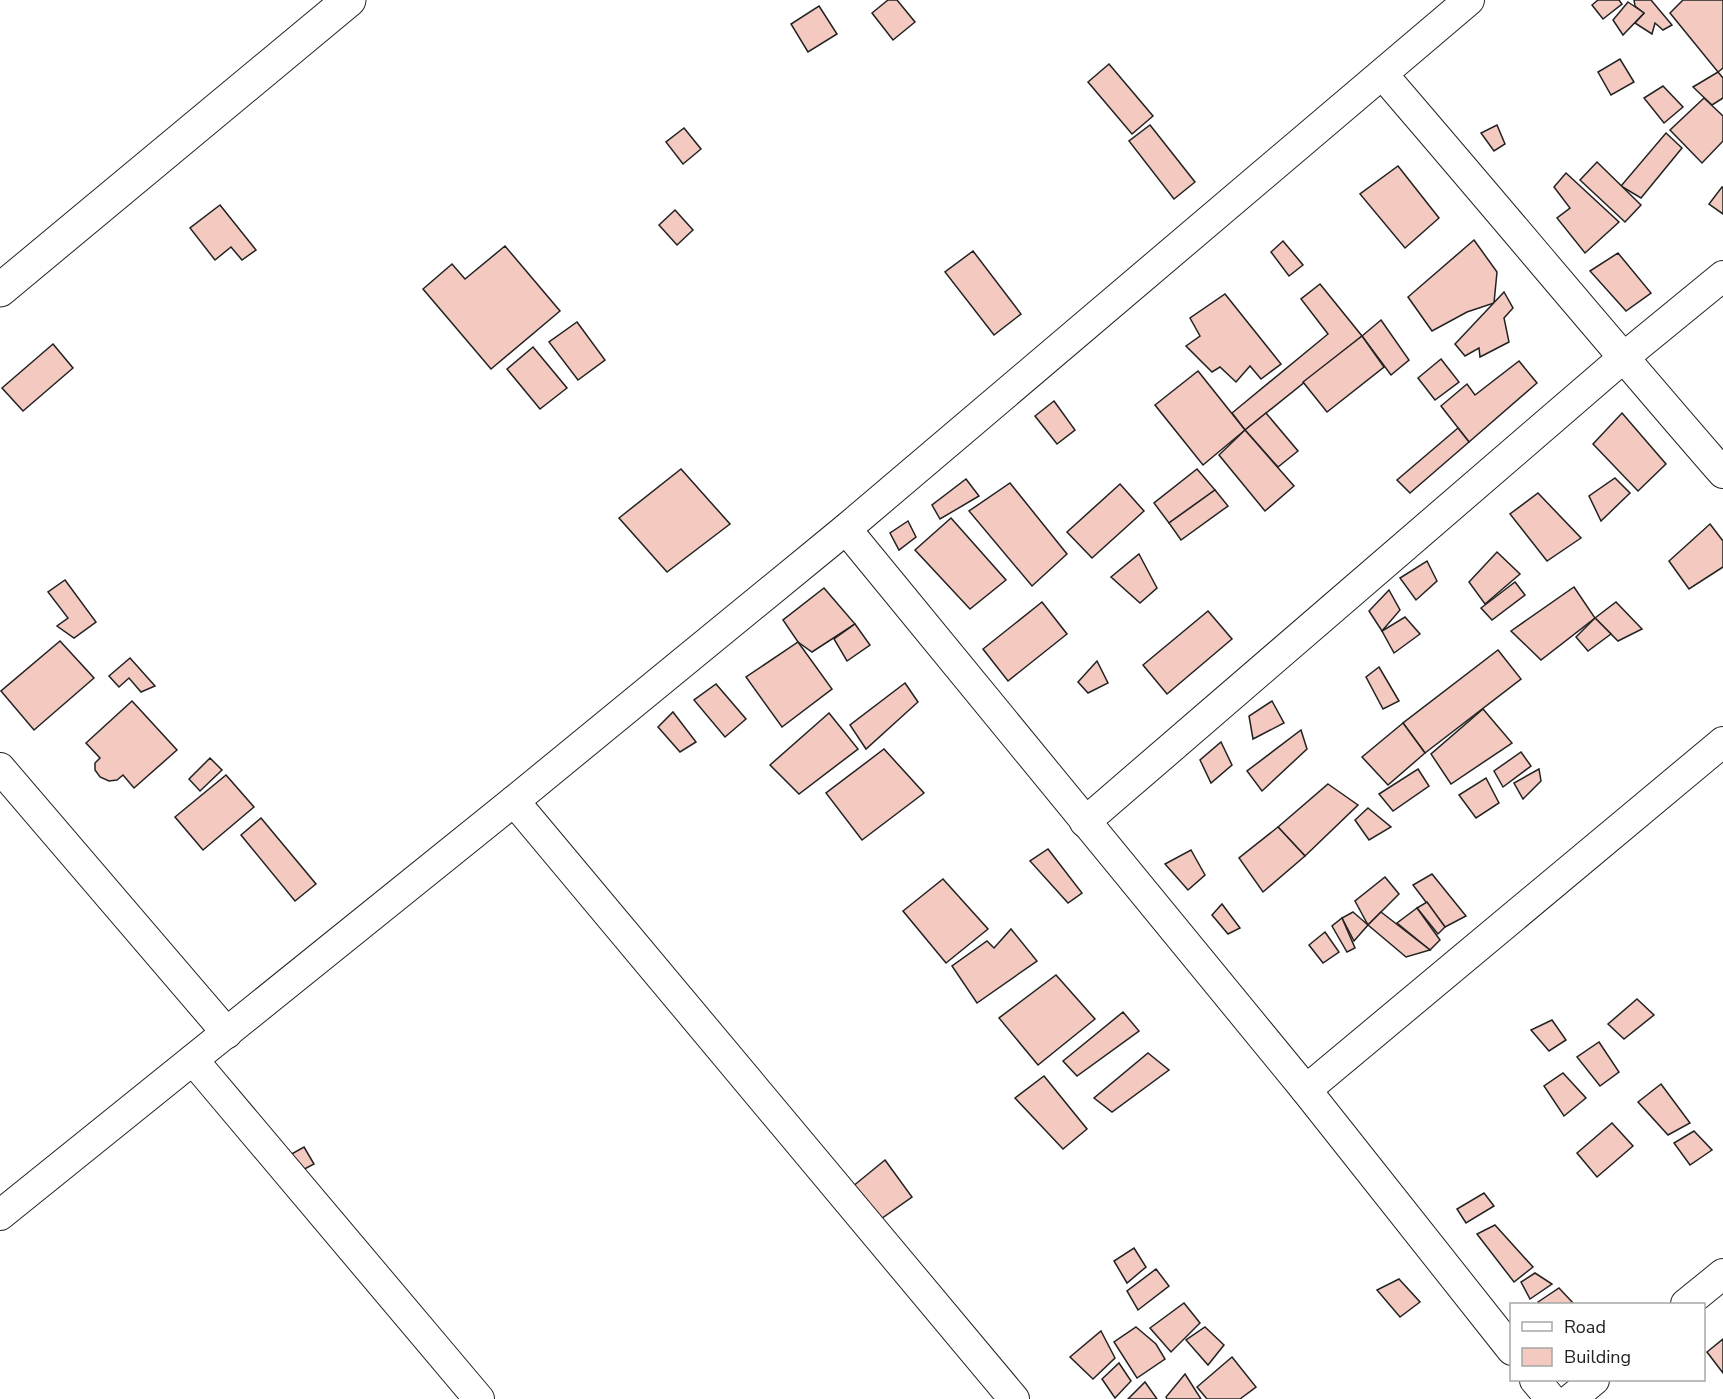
<svg xmlns="http://www.w3.org/2000/svg" width="1723" height="1399" font-family="'Nunito Sans',sans-serif">
<style>
.building{fill:#f3c9c0;stroke:#222;stroke-width:1.5}
.lines{fill:none;stroke-linecap:round;stroke-linejoin:round}
.street-casing{stroke:#222;stroke-width:32}
.secondary-casing{stroke:#222;stroke-width:35}
.street{stroke:#fff;stroke-width:30}
.secondary{stroke:#fff;stroke-width:33}
</style>
<rect width="100%" height="100%" fill="#fff"/>
<g class="building">
<path d="M888,0H897L915,22L893,40L872,13Z"/>
<path d="M1598,0H1619L1622,4L1603,19L1592,5Z"/>
<path d="M1634,0H1651L1672,25L1663,30L1655,23L1652,34L1635,23L1644,13L1635,6Z"/>
<path d="M1683,0H1723V68L1718,72L1670,13Z"/>
<path d="M1628,2L1644,13L1623,35L1613,20Z"/>
<path d="M819,6L837,34L808,52L791,24Z"/>
<path d="M1620,59L1634,82L1611,95L1598,72Z"/>
<path d="M1109,64L1153,116L1132,134L1088,82Z"/>
<path d="M1718,72L1723,78V98L1712,105L1693,87Z"/>
<path d="M1663,86L1683,107L1664,123L1644,98Z"/>
<path d="M1704,98L1723,116V141L1702,163L1670,130Z"/>
<path d="M1150,125L1195,182L1174,199L1129,141Z"/>
<path d="M1497,125L1505,144L1494,151L1481,133Z"/>
<path d="M684,128L701,149L683,164L666,142Z"/>
<path d="M1666,133L1682,148L1641,198L1621,186Z"/>
<path d="M1597,162L1641,205L1625,222L1580,180Z"/>
<path d="M1398,166L1439,218L1405,248L1360,194Z"/>
<path d="M1566,173L1619,222L1585,253L1557,218L1570,208L1554,187Z"/>
<path d="M1722,187H1723V214L1709,204Z"/>
<path d="M220,205L256,250L242,260L231,247L215,260L190,228Z"/>
<path d="M675,210L693,230L677,245L659,225Z"/>
<path d="M1474,240L1497,272L1494,303L1467,312L1432,331L1408,297Z"/>
<path d="M1283,241L1303,265L1289,276L1271,252Z"/>
<path d="M505,246L560,311L491,369L423,289L452,264L465,279Z"/>
<path d="M973,251L1021,314L994,335L945,272Z"/>
<path d="M1618,253L1651,293L1626,311L1590,271Z"/>
<path d="M1320,284L1362,336L1245,430L1232,413L1328,334L1301,299Z"/>
<path d="M1504,292L1513,308L1504,318L1509,342L1480,357L1479,348L1465,356L1455,344Z"/>
<path d="M1225,294L1281,364L1261,379L1250,366L1236,382L1220,367L1212,372L1186,346L1200,336L1190,318Z"/>
<path d="M1381,320L1409,360L1391,375L1362,336Z"/>
<path d="M577,322L605,360L578,380L549,342Z"/>
<path d="M1362,336L1384,367L1327,412L1303,382Z"/>
<path d="M53,344L73,368L23,411L2,388Z"/>
<path d="M533,347L567,388L540,409L507,369Z"/>
<path d="M1441,359L1459,382L1435,400L1418,378Z"/>
<path d="M1519,361L1537,383L1469,442L1441,406L1467,384L1475,395Z"/>
<path d="M1198,371L1245,430L1203,465L1155,405Z"/>
<path d="M1054,401L1075,430L1057,444L1035,416Z"/>
<path d="M1266,413L1298,451L1278,467L1245,430Z"/>
<path d="M1622,413L1666,464L1638,491L1593,444Z"/>
<path d="M1458,428L1469,442L1410,493L1397,480Z"/>
<path d="M1245,430L1294,486L1265,511L1219,455Z"/>
<path d="M681,469L730,524L667,572L619,518Z"/>
<path d="M1197,469L1215,490L1169,523L1154,503Z"/>
<path d="M1615,478L1630,493L1601,521L1589,496Z"/>
<path d="M966,479L979,496L940,519L932,505Z"/>
<path d="M1010,483L1067,554L1032,586L969,511Z"/>
<path d="M1120,484L1144,511L1092,558L1067,532Z"/>
<path d="M1215,490L1228,506L1181,540L1169,523Z"/>
<path d="M1538,493L1581,538L1547,561L1510,514Z"/>
<path d="M951,518L1006,580L970,609L915,550Z"/>
<path d="M908,521L916,537L899,550L890,533Z"/>
<path d="M1710,524L1723,541V567L1689,589L1669,561Z"/>
<path d="M1497,552L1520,574L1485,604L1469,582Z"/>
<path d="M1139,554L1157,588L1140,603L1111,577Z"/>
<path d="M1427,561L1437,581L1416,600L1400,578Z"/>
<path d="M65,580L96,622L74,638L57,626L68,618L48,592Z"/>
<path d="M1515,582L1525,595L1492,620L1481,608Z"/>
<path d="M1574,587L1595,618L1541,660L1511,631Z"/>
<path d="M824,588L855,624L812,652L798,642L783,620Z"/>
<path d="M1389,590L1400,610L1382,631L1369,611Z"/>
<path d="M1042,602L1067,634L1008,681L983,649Z"/>
<path d="M1616,602L1642,629L1618,641L1595,618Z"/>
<path d="M1208,611L1232,639L1167,694L1143,665Z"/>
<path d="M1405,617L1420,634L1394,653L1382,631Z"/>
<path d="M1595,618L1611,634L1588,651L1576,637Z"/>
<path d="M855,624L870,645L847,661L834,639Z"/>
<path d="M60,641L94,678L34,730L1,691Z"/>
<path d="M798,642L832,689L782,727L746,677Z"/>
<path d="M1498,650L1521,679L1425,753L1403,723Z"/>
<path d="M130,658L155,686L141,692L129,678L119,687L109,676Z"/>
<path d="M1097,661L1108,683L1088,693L1078,682Z"/>
<path d="M1379,667L1399,701L1383,709L1366,677Z"/>
<path d="M905,683L918,702L866,749L850,725Z"/>
<path d="M716,684L746,719L725,737L694,700Z"/>
<path d="M132,701L177,750L134,788L123,775L117,780L109,781L100,777L95,770V763L100,758L86,743Z"/>
<path d="M1272,701L1284,723L1253,739L1249,716Z"/>
<path d="M1483,709L1512,743L1451,784L1431,754Z"/>
<path d="M673,712L696,742L680,752L658,727Z"/>
<path d="M829,713L858,749L799,794L770,765Z"/>
<path d="M1403,723L1425,753L1388,785L1362,757Z"/>
<path d="M1301,730L1307,749L1262,791L1247,771Z"/>
<path d="M1221,742L1232,765L1211,783L1200,760Z"/>
<path d="M884,749L924,793L862,840L826,793Z"/>
<path d="M1521,752L1531,766L1503,787L1494,771Z"/>
<path d="M210,758L222,770L200,791L189,779Z"/>
<path d="M1418,769L1429,786L1393,811L1379,794Z"/>
<path d="M1539,769L1541,781L1523,799L1514,783Z"/>
<path d="M226,775L254,807L203,850L175,817Z"/>
<path d="M1486,778L1499,803L1476,818L1459,795Z"/>
<path d="M1328,784L1358,805L1305,856L1278,827Z"/>
<path d="M1368,808L1391,827L1369,840L1355,820Z"/>
<path d="M261,818L316,884L295,901L241,835Z"/>
<path d="M1278,827L1305,856L1263,892L1239,858Z"/>
<path d="M1048,849L1082,893L1068,903L1030,861Z"/>
<path d="M1191,850L1205,875L1188,890L1165,864Z"/>
<path d="M1432,874L1466,916L1445,927L1413,885Z"/>
<path d="M1385,877L1399,894L1368,925L1355,901Z"/>
<path d="M943,879L988,929L946,963L903,911Z"/>
<path d="M1427,902L1445,927L1438,934L1417,908Z"/>
<path d="M1222,904L1240,928L1228,934L1212,915Z"/>
<path d="M1417,908L1440,940L1430,950L1397,923Z"/>
<path d="M1353,912L1368,925L1354,941L1342,918Z"/>
<path d="M1381,912L1430,950L1406,957L1368,925Z"/>
<path d="M1342,918L1355,948L1347,952L1332,926Z"/>
<path d="M1011,929L1037,961L977,1003L952,966L987,941L994,948Z"/>
<path d="M1325,932L1339,952L1323,963L1309,945Z"/>
<path d="M1056,975L1095,1019L1038,1065L999,1018Z"/>
<path d="M1637,999L1654,1015L1624,1039L1608,1024Z"/>
<path d="M1123,1012L1139,1031L1077,1076L1063,1061Z"/>
<path d="M1552,1020L1566,1040L1549,1051L1531,1030Z"/>
<path d="M1599,1042L1619,1072L1600,1086L1577,1057Z"/>
<path d="M1148,1053L1169,1070L1112,1112L1094,1098Z"/>
<path d="M1563,1073L1586,1098L1564,1116L1544,1086Z"/>
<path d="M1044,1076L1087,1129L1063,1149L1015,1098Z"/>
<path d="M1661,1084L1690,1123L1668,1135L1638,1102Z"/>
<path d="M1612,1123L1633,1146L1597,1177L1577,1153Z"/>
<path d="M1694,1131L1712,1150L1690,1165L1674,1143Z"/>
<path d="M304,1147L314,1164L299,1172L288,1156Z"/>
<path d="M885,1160L912,1197L878,1221L852,1187Z"/>
<path d="M1484,1193L1494,1206L1466,1223L1457,1209Z"/>
<path d="M1495,1225L1533,1267L1514,1282L1477,1234Z"/>
<path d="M1134,1248L1146,1267L1127,1283L1114,1261Z"/>
<path d="M1156,1269L1169,1286L1138,1310L1127,1291Z"/>
<path d="M1535,1273L1552,1284L1530,1299L1521,1282Z"/>
<path d="M1399,1279L1420,1302L1400,1317L1377,1290Z"/>
<path d="M1559,1288L1574,1304H1540L1538,1302Z"/>
<path d="M1184,1303L1200,1323L1171,1352L1150,1328Z"/>
<path d="M1136,1327L1156,1344L1165,1359L1137,1378L1114,1342Z"/>
<path d="M1205,1327L1224,1345L1208,1365L1186,1340Z"/>
<path d="M1101,1331L1115,1358L1093,1379L1070,1357Z"/>
<path d="M1723,1339V1373L1707,1352Z"/>
<path d="M1232,1357L1256,1387L1240,1399H1207L1197,1387Z"/>
<path d="M1119,1363L1131,1381L1115,1398L1102,1379Z"/>
<path d="M1185,1374L1201,1399H1167L1166,1397Z"/>
<path d="M1145,1382L1157,1399H1128Z"/>
</g>
<g class="lines">
<g class="street-casing">
<g id="street">
<path d="M1383,75C1497,207 1608,341 1723,473"/>
<path d="M846,529L1306,1090L1512,1350"/>
<path d="M0,768L227,1033"/>
<path d="M514,801L1014,1399"/>
<path d="M1085,822L1623,358L1723,276"/>
<path d="M193,1060L479,1399"/>
<path d="M1306,1090L1723,742"/>
<path d="M0,1215L514,801L846,529L1469,0"/>
<path d="M1686,1304L1723,1274"/>
<path d="M1535,1380L1551,1399"/>
<path d="M1571,1399L1594,1380"/>
</g>
</g>
<g class="secondary-casing">
<path id="secondary" d="M0,290L349,0"/>
</g>
<use href="#street" class="street"/>
<use href="#secondary" class="secondary"/>
</g>
<rect x="1510" y="1303" width="195" height="78" fill="#ffffff" stroke="#a7a7a7" stroke-width="1.5"/>
<rect x="1522" y="1322" width="30" height="9" fill="#ffffff" stroke="#a7a7a7" stroke-width="1.5"/>
<text x="1564" y="1333" font-size="18" fill="#222222">Road</text>
<rect x="1522" y="1348" width="30" height="18" fill="#f3c9c0" stroke="#a7a7a7" stroke-width="1.5"/>
<text x="1564" y="1363" font-size="18" fill="#222222">Building</text>
</svg>
